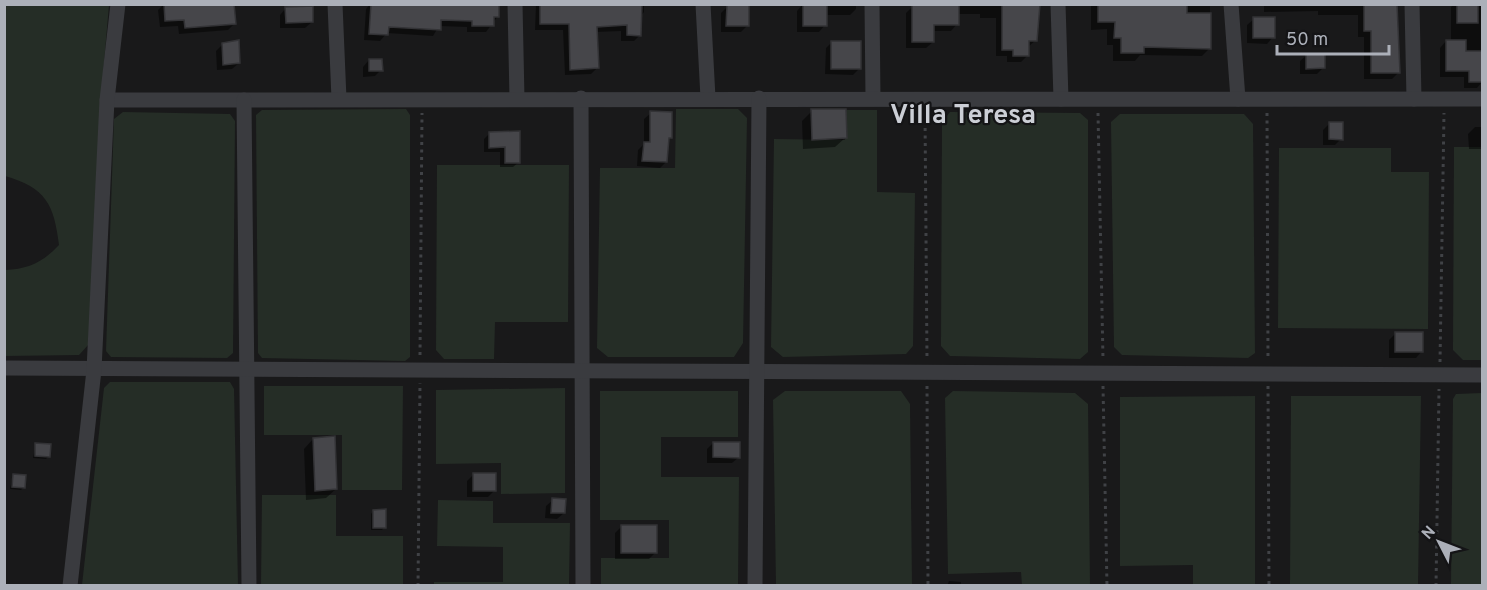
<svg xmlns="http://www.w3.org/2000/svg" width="1487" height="590" font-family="Overpass,sans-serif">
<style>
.green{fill:#252d26}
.shadow{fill:#0007}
.building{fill:#46464a;stroke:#333336;stroke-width:1.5}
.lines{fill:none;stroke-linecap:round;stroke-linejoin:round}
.path{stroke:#404246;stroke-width:3;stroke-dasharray:3 4.5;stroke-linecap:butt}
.minor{stroke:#3a3b3f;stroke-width:15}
.labels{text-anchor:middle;stroke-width:4.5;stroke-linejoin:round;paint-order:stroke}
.district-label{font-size:27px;font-weight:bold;fill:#cccfd6;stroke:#141416}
</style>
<rect width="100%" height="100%" fill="#19191a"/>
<g class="green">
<path d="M4,5H109L101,97L89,344L79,355L5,356V270C29,269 43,262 59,245C54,204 46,188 5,176Z"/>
<path d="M406,109L410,115V357L405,361L262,358L258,353L256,115L262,110Z"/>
<path d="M676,109H738L747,118L743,343L734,357H608L597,348L600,168H675Z"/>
<path d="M846,110H877V192L915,193L913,346L906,354L783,357L771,347L774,139L845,140Z"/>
<path d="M123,112L230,114L235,121L233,353L227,358L111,357L106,351L114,119Z"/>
<path d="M950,112L1080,113L1088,120V352L1080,359L950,356L941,346L942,122Z"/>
<path d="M1120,114H1244L1253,124L1255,353L1248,358L1122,355L1114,347L1111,122Z"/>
<path d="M1454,147H1482V360H1463L1453,350Z"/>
<path d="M1279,148H1391V172H1429L1428,329L1278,328Z"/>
<path d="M437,165H569L568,322H495L494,359H444L436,350Z"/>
<path d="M110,382H230L234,389L238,585H82L104,388Z"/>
<path d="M264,386H403L402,490H342V435H264Z"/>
<path d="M565,388V493L501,494V463L436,464V390Z"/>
<path d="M600,391H738V437H661V477H739L738,585H601V558H669V520H600Z"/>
<path d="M785,391H901L910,404L912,585H776L773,400Z"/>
<path d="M953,391L1075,393L1088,404L1090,585H1022L1021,572L948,574L945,398Z"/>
<path d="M1482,393V585H1451L1453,399L1456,394Z"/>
<path d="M1255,396V585H1193V565L1120,566V397Z"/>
<path d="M1291,396H1421L1418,585H1290Z"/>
<path d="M262,495H336V536H403V585H261Z"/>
<path d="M438,500L493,501V523H570L569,585H434V582H503V547L437,546Z"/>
</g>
<g class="shadow">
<path d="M164,4H207L235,23L228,30L179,34L178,26L160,27L158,10Z"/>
<path d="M370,4H453L498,16L486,32H467V27L439,26L433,36L387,33L380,41L364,40L366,9Z"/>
<path d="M536,4H644V12L641,16L640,35L634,41H621V31L596,32L597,68L591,74L565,75L563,30H535Z"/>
<path d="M803,4H856V9L850,15H825V25L819,32H797V11Z"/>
<path d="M934,4H1038L1036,40L1028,47V55L1021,62H1007V56H996V18H980V14H957V24L951,31H933V42L926,48H906V13L913,6Z"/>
<path d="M1091,4H1210V48L1202,56L1140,55L1135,61H1113V45H1107V29L1091,30Z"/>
<path d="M1264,4H1396L1399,72L1392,79H1364V37H1358V15H1318V11L1264,12Z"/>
<path d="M1454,4H1482V82L1477,88H1464V77H1440V48L1446,41H1451V7Z"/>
<path d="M727,7L747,26L741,32H721V13Z"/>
<path d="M286,8L312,22L305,28H280V15Z"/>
<path d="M1254,19L1273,37L1267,44L1247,43V25Z"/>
<path d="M832,42L860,68L853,75L825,74L826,48Z"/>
<path d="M222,45L239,63L232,69L217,70L216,51Z"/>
<path d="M1307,55L1323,68L1317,74H1300V61Z"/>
<path d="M369,60L381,70L375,76L363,77V67Z"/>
<path d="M812,111L845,138L835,147L803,149L802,121Z"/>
<path d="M651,113L671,138L667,141L666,162L660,168L637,166L638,150L644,144V119Z"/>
<path d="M1330,123L1341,139L1335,145H1323V130Z"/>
<path d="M1475,127H1482V149H1469L1468,134Z"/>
<path d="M519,132V162L513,167H500V152H484V139L489,134Z"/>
<path d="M1395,334L1422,351L1416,358H1389V340Z"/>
<path d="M313,439L336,489L326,498L306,500L304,449Z"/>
<path d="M713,443L739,457L732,463H707V449Z"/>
<path d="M36,445L49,456L46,459L33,458Z"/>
<path d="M473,475L494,491L488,497H467V481Z"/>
<path d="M13,476L24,487L21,490L10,489Z"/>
<path d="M553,500L564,513L557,519L545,518L546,506Z"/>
<path d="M373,511L384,527L382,530H371V514Z"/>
<path d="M622,526L656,552L649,559H615V533Z"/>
<path d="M949,581L961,582V586H947Z"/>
</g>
<g class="building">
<path d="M164,4H234L236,24L185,28L184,20L165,21Z"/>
<path d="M371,4H499V17H494V26H472V21L441,20V30L389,27L388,35L369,34Z"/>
<path d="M540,4H642L641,36L627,35V25L597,27L599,68L570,70L569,24H540Z"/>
<rect x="803" y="4" width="24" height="22"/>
<path d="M959,4V25H934V42H912V5Z"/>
<path d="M1002,4H1040L1037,41H1029V56H1013V50H1002Z"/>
<path d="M1098,4H1187V13H1211V49L1144,47V53H1121V38H1114L1115,22H1098Z"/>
<path d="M1364,4H1397L1400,73H1371V31H1364Z"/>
<rect x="1457" y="4" width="21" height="19"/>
<path d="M727,5H749V26H726Z"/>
<path d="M313,6V22L286,23L285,7Z"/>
<rect x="1253" y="17" width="22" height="21"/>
<path d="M239,40L240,63L223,65L222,43Z"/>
<path d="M1446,40H1466V51H1482V82H1469V71H1446Z"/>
<rect x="831" y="41" width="30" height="28"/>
<path d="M1306,54H1325V68L1306,69Z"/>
<path d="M369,59H382L383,71H369Z"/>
<path d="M811,109H846L847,138L812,140Z"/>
<path d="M650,111L672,112V138H669L667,162L642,161L644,142H650Z"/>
<path d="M1329,122H1343V140L1329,139Z"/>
<path d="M520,131V163H505V147L489,148V132Z"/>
<rect x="1395" y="332" width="28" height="20"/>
<path d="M335,436L337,489L315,491L313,438Z"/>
<path d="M713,442H740V458L713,457Z"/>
<path d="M35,443L51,444L50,457L35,456Z"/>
<rect x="473" y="473" width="23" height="18"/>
<path d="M13,474L26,475L25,488L12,487Z"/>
<path d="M552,498L566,499L565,513H551Z"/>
<path d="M386,509V528H373V510Z"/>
<rect x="621" y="525" width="36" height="28"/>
</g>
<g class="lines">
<g class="path">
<path d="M925,113L927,359"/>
<path d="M1098,113L1103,359"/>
<path d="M1267,113L1268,359"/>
<path d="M420,355L422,113"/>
<path d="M1440,362L1444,113"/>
<path d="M927,386L928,586"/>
<path d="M1103,386L1107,586"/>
<path d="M1268,386L1269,586"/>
<path d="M418,586L420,383"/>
<path d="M1436,586L1439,389"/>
</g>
<g class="minor">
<path d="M335,4L339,99"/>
<path d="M515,4L517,99"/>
<path d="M703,4L708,98"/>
<path d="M872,4L873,98"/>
<path d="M1058,4L1061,99"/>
<path d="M1231,4L1238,99"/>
<path d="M1412,4L1414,99"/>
<path d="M581,98L583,586"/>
<path d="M107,100L1482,99"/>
<path d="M244,100L249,586"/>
<path d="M4,368L1482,375"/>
<path d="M70,586L94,370L107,100L118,4"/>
<path d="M755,586L759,98"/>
</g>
</g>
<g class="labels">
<g class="district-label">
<text x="963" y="123">Villa Teresa</text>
</g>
</g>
<rect width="1487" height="590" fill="none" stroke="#acb0b9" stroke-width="12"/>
<g transform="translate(1439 542) rotate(312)" stroke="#141416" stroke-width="4.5" paint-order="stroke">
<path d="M0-4.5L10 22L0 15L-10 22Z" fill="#acb0b9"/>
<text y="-9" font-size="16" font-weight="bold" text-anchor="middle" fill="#acb0b9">N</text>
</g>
<path d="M1277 45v9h112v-9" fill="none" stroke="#acb0b9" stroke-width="3"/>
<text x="1286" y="45" font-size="18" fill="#acb0b9" stroke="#141416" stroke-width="4.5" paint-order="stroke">50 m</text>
</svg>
